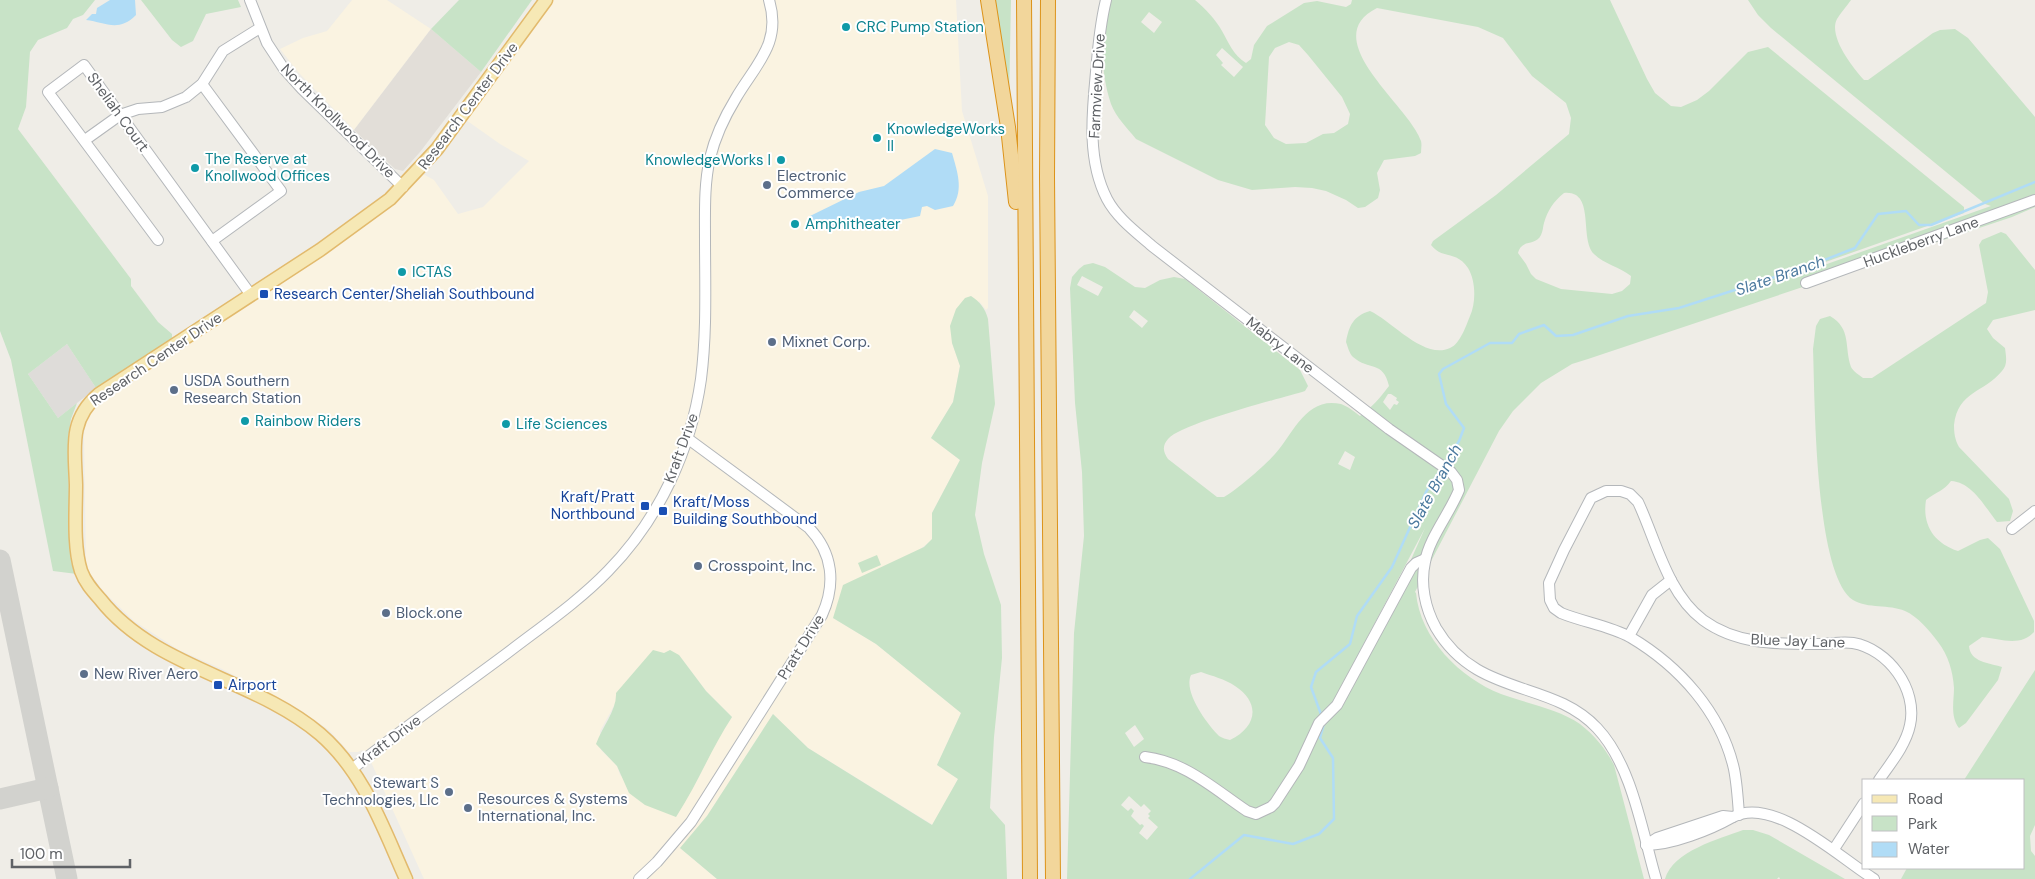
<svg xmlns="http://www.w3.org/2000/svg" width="2035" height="879" font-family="'DM Sans',sans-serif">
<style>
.commercial{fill:#faf3e1;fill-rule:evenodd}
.industrial{fill:#dedcd9}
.education{fill:#e2ded8}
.green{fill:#c8e3c7;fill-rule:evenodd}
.water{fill:#b0dcf6}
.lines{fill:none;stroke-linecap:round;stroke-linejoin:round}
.stream{stroke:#b0dcf6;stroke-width:2.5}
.taxiway{stroke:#d2d2ce;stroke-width:21}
.minor-casing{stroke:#b4b7ba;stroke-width:12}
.major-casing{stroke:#e2ba6d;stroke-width:15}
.highway-casing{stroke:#dc931a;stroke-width:16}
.minor{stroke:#fff;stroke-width:10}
.major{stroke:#f6e8b5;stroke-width:12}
.highway{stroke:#f2d69b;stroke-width:14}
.culture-dot{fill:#0f9aa8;stroke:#fff;stroke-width:2}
.service-dot{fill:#5c6f8a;stroke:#fff;stroke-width:2}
.transit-dot{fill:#1a4fb4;stroke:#fff;stroke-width:2}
.labels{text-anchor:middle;stroke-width:4;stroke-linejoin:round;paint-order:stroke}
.culture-label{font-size:15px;fill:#0d838f;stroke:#fff;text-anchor:start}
.street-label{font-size:15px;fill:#5f6266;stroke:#fff}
.service-label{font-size:15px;fill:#4e5e75;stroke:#fff;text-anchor:start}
.transit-label{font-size:15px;fill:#164399;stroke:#fff;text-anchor:start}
.water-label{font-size:16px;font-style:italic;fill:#4b799e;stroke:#fff}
</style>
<rect width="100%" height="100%" fill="#efede7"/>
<g class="commercial">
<path d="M352,0H387L431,29L354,130L298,72L280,49L303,38L327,31Z"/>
<path d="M552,0H956L962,111L988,196V308L986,310L979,301L952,343L960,366L953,402L931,438L960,460L932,513L933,539L833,618L876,644L961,713L937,765L958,779L933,825L808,748L773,714L707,816L680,848L717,879H424L371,762L362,750L358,752H349L329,730L297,708L222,669L179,650L134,621L104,592L89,572L86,564L84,435L86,418L91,411L268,288L376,217L423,174L434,180L458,214L483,207L529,161L500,144L466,120ZM679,655L706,691L732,717L716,741L699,777L676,817L620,775L617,766L601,750L600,731L616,702Z"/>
</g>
<path class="industrial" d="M67,344L96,388L58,418L28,374Z"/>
<path class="education" d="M431,29L481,72L420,152L403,171L395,169L354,130Z"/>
<g class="green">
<path d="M0,0H95L83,15L73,19L67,28L38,40L30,52L26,107L18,129L131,279V286L158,322L172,334V339L167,342L96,388L67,344L28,374L58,418L77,403L71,419L68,438L70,554L72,564L77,574L53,571L11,360L0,331Z"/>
<path d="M141,0H238L241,7L206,14L193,41L181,47L172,40Z"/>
<path d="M459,0H532L481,72L431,29Z"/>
<path d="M995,0H1011L1009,102Z"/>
<path d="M1110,0H1195C1205,8 1216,20 1222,31C1229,43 1233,55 1246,63L1251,59L1254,45L1267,26L1304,3L1317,1L1346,7L1351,4L1352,0H1610L1647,79L1655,93L1671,106L1681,107L1697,100L1709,91L1748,52L1768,47L1964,207V213L1755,287L1827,264L1991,206L1985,204L1771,28L1758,15L1748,0H1851C1847,6 1841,12 1837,19C1828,36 1852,67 1864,80H1868L1933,33L1940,30L1955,29L1968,38L2035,117V207L2012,217L1588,359L1572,364L1541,383L1513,411L1499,431L1415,592L1416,593C1420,638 1460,678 1501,694C1525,703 1559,709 1580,724C1594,735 1606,749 1614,765L1644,879H1067L1074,633L1084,536L1082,472L1075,403L1070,288L1072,277L1079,269L1084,265L1093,263L1105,267L1135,287L1145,288L1160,280L1174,277L1185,279L1300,370L1308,386L1305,391C1279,399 1182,423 1168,439C1162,446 1163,452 1168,459L1217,497H1224C1238,489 1264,466 1275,454C1293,434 1306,396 1341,404C1347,406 1355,412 1360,416C1372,407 1380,398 1389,386C1383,360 1369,371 1353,357C1349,353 1348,347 1346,342C1349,326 1353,316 1370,311C1392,321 1424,360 1450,348C1460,344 1466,326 1470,316C1476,303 1476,281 1468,268C1456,250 1443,260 1431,245L1433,241L1496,195L1569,134L1571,118L1566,103L1532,76L1503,38L1478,27L1377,8C1315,39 1410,106 1421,141C1422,145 1421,149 1421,153L1415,156L1384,160L1377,173L1380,190L1378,198L1365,207L1358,208L1346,200L1326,191L1312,188L1295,187L1252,190L1218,180L1136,139C1127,128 1116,117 1111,104C1099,68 1102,36 1110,0ZM1149,12L1162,22L1154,33L1141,22ZM1289,42L1299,45L1308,55L1342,97L1350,114L1348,124L1334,133L1323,134L1306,143L1286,144L1274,138L1265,125L1269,57L1275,48ZM1222,48L1243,67L1234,77L1221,65L1223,63L1216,55ZM1564,193C1596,190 1579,239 1594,254C1604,264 1620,267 1631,276L1630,284L1622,291L1612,294L1561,289L1536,279L1531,274L1526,264L1518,253C1522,238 1535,247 1541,235C1543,231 1543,226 1544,223C1548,210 1553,202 1564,193ZM1082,276L1103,287L1098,296L1077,285ZM1134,310L1148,321L1142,328L1129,317ZM1388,394H1391L1397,398L1396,400L1399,402L1397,405L1394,404L1390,410L1383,402ZM1345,451L1355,457L1350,470L1338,464ZM1425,528L1394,598L1339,706L1323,726L1273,801L1324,713L1331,706ZM1201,672C1212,676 1225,679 1235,686C1261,703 1257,727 1230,740C1226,739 1222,738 1219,736C1207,724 1183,692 1191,675ZM1135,725L1144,739L1134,747L1125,733ZM1129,796L1141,807L1144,804L1151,811L1148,814L1150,816L1148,818L1158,827L1147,840L1139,833L1144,826L1142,824L1140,825L1131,816L1134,811L1131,808L1128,811L1121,805Z"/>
<path d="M2001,232L2006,234L2035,270V310L1993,320L1987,329L1993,338L2005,348C2006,356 2008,365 2002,371C1984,393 1958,391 1954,425C1954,433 1955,440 1959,447L2009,499L2013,511L2010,521L1997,522C1985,507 1972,482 1951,481C1944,491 1936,492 1926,500C1922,525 1934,543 1958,551L1980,540L1988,538L2000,549L2034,621V632C2021,647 2000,639 1982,637L1969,646C1970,662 1989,663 2002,667L1998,680L1966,723L1959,728C1950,717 1954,700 1954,688C1953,671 1948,655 1938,642C1930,631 1917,616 1905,611C1889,604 1868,609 1853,600C1814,574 1815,396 1813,349L1816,326L1820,319L1830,316C1852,329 1844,347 1851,367C1853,371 1859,375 1863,378H1872L1986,303L1988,292L1979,245L1982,240Z"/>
<path d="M971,296C980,302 985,308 988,319L995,404L982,463L975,515L984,554L1001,605L1002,658L994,737L990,808L1005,825L1007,879H717L680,848L707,816L773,714L808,748L932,825L958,779L937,765L961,713L876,644L833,618L843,585L924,547L932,539V513L960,460L931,438L953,402L960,366L952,343L950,326L956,309L965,298Z"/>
<path d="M877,555L881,565L862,573L858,563Z"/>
<path d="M653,650L664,653L670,650L679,655L706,691L732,717C711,749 697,785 676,817L645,805L629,793L617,766L596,744C602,727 617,710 616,693Z"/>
<path d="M2035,670V825L2030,836L2031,851L2035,856V879H1901L1907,868H2024V780H1964Z"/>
<path d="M1743,830H1753L1769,835L1845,879H1780L1779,877L1777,879H1665C1673,851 1719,839 1743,830Z"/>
</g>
<g class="water">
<path d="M110,0H135L136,15C118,33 105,22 86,20L92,14H96L97,8Z"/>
<path d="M935,149L952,153C957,171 964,189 953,206L935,210L927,206L922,207L920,216C887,223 844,231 810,228L808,222L810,216L859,192L884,186Z"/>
</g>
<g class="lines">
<g class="stream">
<path d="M1444,465L1459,441L1464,428L1446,404L1439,374L1443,369L1490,343H1512L1519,334L1544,325L1556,336L1573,335L1628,316L1679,308L1809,266L1855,248L1878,214L1906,211L1919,225H1931L2035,182"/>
<path d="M1322,717L1311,687L1316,672L1350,644L1357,616L1392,567L1426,492L1441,469"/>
<path d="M1190,879L1244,835L1293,844L1319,834L1334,819L1333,758L1320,738L1324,724"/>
</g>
<g class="taxiway">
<path d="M0,560L67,879"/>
<path d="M0,799L48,788"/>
</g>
<g class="minor-casing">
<g id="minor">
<path d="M250,0L267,43L284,69L302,89L403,187"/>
<path d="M1106,0C1100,24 1098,47 1096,72C1092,114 1087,160 1107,199C1117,218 1136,232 1152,246L1389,429L1451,472L1457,480L1459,490C1450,513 1429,538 1425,562C1420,584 1425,608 1436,628C1477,698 1551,679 1597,728C1632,765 1642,831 1656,879"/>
<path d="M202,84L281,191L212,241"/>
<path d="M85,140L120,115L138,109L162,107L186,97L202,84L223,51L260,28"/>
<path d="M158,240L48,92L84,65L251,295"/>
<path d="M1806,283L2035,200"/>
<path d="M2012,529L2035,511"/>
<path d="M1629,636L1652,595L1671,580"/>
<path d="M1145,757C1186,762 1214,789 1247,811L1256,814L1271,807L1275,803L1299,766L1319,723L1337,705L1411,568L1416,563L1425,559"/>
<path d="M352,769C402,729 455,692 506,654C541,627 578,602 608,571C659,519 691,450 701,379C707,332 705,284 705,238C705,211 704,184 710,158C715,137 725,116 736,98C756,64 782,43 769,0"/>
<path d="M1739,815C1738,800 1737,784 1734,769C1721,712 1679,666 1630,637C1610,626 1583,622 1561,613L1554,608L1550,600L1549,583L1564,550L1591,498L1606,491H1621L1630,494L1638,502C1656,540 1667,593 1703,620C1737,645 1778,644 1819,644C1830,644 1842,641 1853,643C1888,649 1918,689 1910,725C1906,745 1890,764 1879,780"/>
<path d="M1646,845C1672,845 1710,830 1733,817C1774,795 1841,859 1874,879"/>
<path d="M1646,845L1657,838L1723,816L1733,817"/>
<path d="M1834,849L1864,803"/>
<path d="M639,879L657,862L691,822L822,615C836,584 833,553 809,528L687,438"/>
</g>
</g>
<g class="major-casing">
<path id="major" d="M406,879C383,828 364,772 320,734C254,678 155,669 100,599C92,590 85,582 81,571C73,546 76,511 76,485C75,449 68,420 99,394L320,250L390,199L437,149L546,0"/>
</g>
<g class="highway-casing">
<g id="highway">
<path d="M988,0L1008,127L1016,202"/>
<path d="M1024,0L1030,879"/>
<path d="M1048,0L1047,177L1053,879"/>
</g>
</g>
<use href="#minor" class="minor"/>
<use href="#major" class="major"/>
<use href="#highway" class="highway"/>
</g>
<g class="culture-dot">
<circle cx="846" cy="27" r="5"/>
<circle cx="877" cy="138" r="5"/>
<circle cx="781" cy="160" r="5"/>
<circle cx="195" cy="168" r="5"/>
<circle cx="795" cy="224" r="5"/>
<circle cx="402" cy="272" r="5"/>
<circle cx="245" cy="421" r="5"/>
<circle cx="506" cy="424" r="5"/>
</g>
<g class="service-dot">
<circle cx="767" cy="185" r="5"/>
<circle cx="772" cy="342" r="5"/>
<circle cx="174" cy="390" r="5"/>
<circle cx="698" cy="566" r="5"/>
<circle cx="386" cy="613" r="5"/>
<circle cx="84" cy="674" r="5"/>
<circle cx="449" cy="792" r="5"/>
<circle cx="468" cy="808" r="5"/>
</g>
<g class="transit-dot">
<rect x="259" y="289" width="10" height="10" rx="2.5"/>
<rect x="640" y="501" width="10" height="10" rx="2.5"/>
<rect x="658" y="506" width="10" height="10" rx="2.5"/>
<rect x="213" y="680" width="10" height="10" rx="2.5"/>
</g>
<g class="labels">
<g class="culture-label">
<text x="856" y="32">CRC Pump Station</text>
<text x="887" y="134">KnowledgeWorks<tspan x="887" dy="17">II</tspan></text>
<text x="205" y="164">The Reserve at<tspan x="205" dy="17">Knollwood Offices</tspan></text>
<text x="771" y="165" text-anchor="end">KnowledgeWorks I</text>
<text x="805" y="229">Amphitheater</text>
<text x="412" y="277">ICTAS</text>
<text x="255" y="426">Rainbow Riders</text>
<text x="516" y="429">Life Sciences</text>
</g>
<g class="street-label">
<text transform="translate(1097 86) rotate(-87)" y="5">Farmview Drive</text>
<text transform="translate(468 106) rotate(-53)" y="5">Research Center Drive</text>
<text transform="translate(118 112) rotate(54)" y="5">Sheliah Court</text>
<text transform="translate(338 121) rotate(45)" y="5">North Knollwood Drive</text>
<text transform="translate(1921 242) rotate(-20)" y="5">Huckleberry Lane</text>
<text transform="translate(1280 345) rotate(38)" y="5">Mabry Lane</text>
<text transform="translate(156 359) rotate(-34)" y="5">Research Center Drive</text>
<text transform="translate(681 448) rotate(-70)" y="5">Kraft Drive</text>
<text transform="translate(1798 641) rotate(2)" y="5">Blue Jay Lane</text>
<text transform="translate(801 647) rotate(-58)" y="5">Pratt Drive</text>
<text transform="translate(390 740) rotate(-37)" y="5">Kraft Drive</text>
</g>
<g class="service-label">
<text x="777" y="181">Electronic<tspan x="777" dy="17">Commerce</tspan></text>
<text x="782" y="347">Mixnet Corp.</text>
<text x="184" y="386">USDA Southern<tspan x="184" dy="17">Research Station</tspan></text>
<text x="708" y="571">Crosspoint, Inc.</text>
<text x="396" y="618">Block.one</text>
<text x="94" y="679">New River Aero</text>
<text x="439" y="788" text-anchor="end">Stewart S<tspan x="439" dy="17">Technologies, Llc</tspan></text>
<text x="478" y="804">Resources &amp; Systems<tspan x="478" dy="17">International, Inc.</tspan></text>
</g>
<g class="transit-label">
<text x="274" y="299">Research Center/Sheliah Southbound</text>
<text x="635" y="502" text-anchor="end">Kraft/Pratt<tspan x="635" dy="17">Northbound</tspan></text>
<text x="673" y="507">Kraft/Moss<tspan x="673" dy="17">Building Southbound</tspan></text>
<text x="228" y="690">Airport</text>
</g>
<g class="water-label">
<text transform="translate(1780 275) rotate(-19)" y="6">Slate Branch</text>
<text transform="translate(1434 486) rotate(-61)" y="6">Slate Branch</text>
</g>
</g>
<rect x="1862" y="779" width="162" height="90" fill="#ffffff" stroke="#bfc0c2"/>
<rect x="1872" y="795" width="25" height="8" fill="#f6e8b5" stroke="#bfc0c2"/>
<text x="1908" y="804" font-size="15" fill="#5f6266">Road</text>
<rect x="1872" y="816" width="25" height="15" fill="#c8e3c7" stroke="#bfc0c2"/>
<text x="1908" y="829" font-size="15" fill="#5f6266">Park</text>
<rect x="1872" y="842" width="25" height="15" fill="#b0dcf6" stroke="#bfc0c2"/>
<text x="1908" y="854" font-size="15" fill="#5f6266">Water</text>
<path d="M12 859v8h118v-8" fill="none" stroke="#5f6266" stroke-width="2.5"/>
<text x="20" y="859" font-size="15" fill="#5f6266" stroke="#ffffff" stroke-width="4" paint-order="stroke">100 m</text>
</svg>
